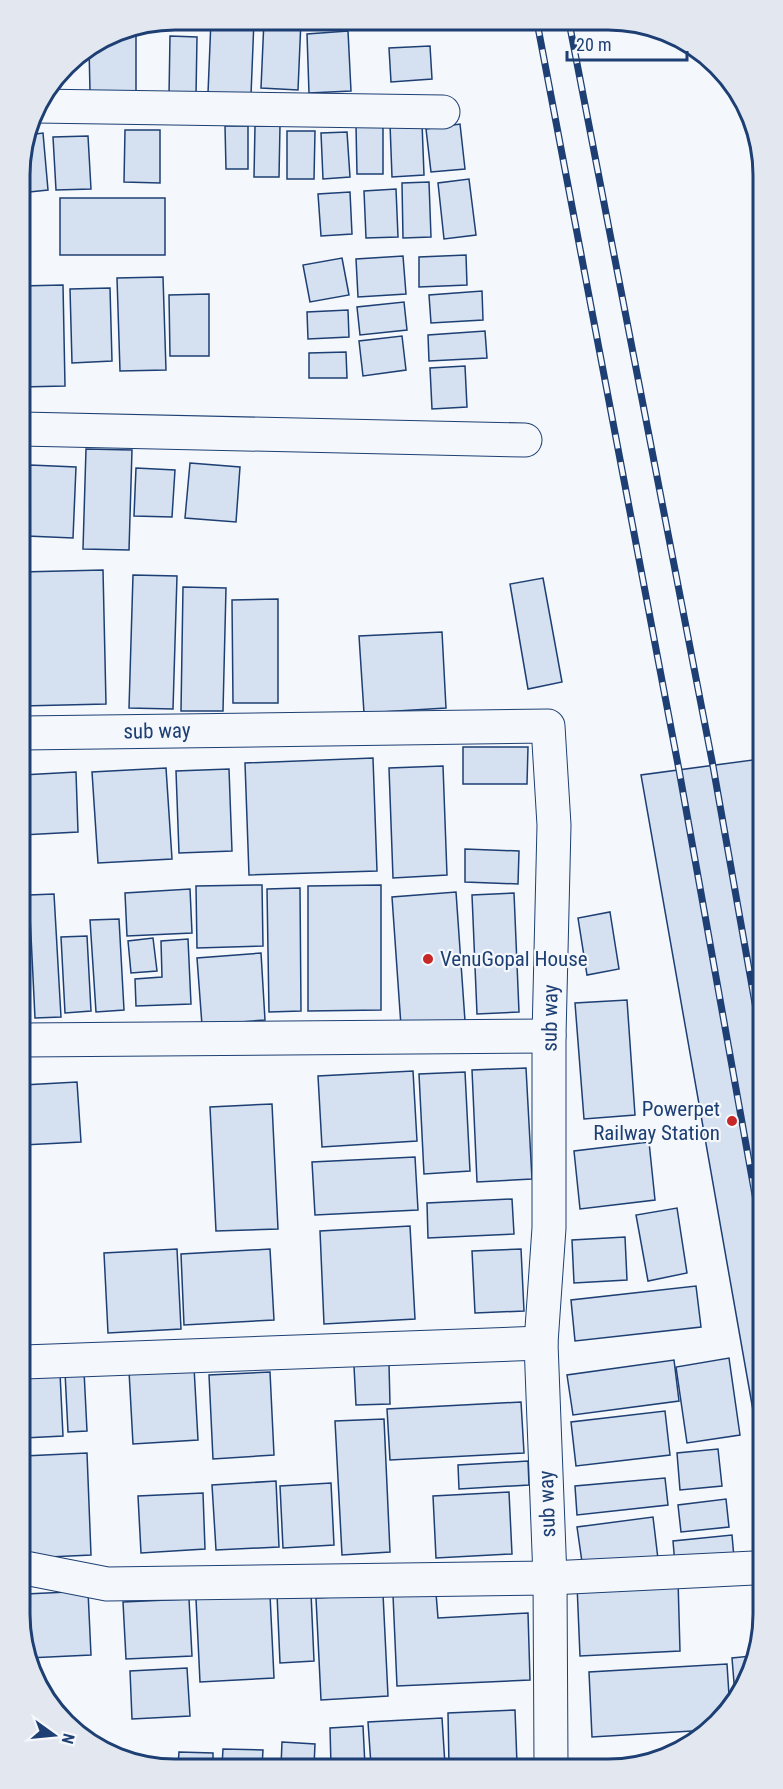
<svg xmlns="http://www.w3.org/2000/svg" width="783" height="1789" viewBox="0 0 783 1789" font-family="'Roboto Condensed',sans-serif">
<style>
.building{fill:#d5e0f0;stroke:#1d3f73;stroke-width:1.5}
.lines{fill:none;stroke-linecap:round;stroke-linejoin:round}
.street-casing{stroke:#1d3f73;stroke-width:35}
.street{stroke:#f4f7fb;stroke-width:33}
.rail-casing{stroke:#1d3f73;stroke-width:7}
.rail{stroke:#f4f7fb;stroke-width:4.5;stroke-dasharray:14;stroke-linecap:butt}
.poi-dot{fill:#c62828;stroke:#f4f7fb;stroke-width:2}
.labels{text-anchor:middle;stroke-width:4.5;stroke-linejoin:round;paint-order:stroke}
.street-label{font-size:21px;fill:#1d3f73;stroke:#f4f7fb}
.poi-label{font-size:21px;fill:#1d3f73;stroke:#f4f7fb;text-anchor:start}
.rim{fill:none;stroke:#1d3f73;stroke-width:3}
</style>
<rect width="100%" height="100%" fill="#f4f7fb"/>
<g class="building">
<polygon points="175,20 201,20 200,26 169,21"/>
<polygon points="211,20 254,20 251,95 208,93"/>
<polygon points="264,20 301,20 298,90 261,88"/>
<polygon points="136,28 136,91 90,91 89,47 116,31"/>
<polygon points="348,31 351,91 309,93 307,34"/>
<polygon points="170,36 197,37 196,96 169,96"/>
<polygon points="430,46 432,79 391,82 389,48"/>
<polygon points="422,123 424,175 392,177 390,124"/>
<polygon points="460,124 465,169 431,172 426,129"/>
<polygon points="383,125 383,174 357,174 356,126"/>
<polygon points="225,126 248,126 248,169 226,169"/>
<polygon points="255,126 280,126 279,177 254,177"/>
<polygon points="125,130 160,130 160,183 124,182"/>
<polygon points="287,131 315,131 314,179 287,179"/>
<polygon points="347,132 350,177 323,179 321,133"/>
<polygon points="43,133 48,190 20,193 20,164 28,135"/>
<polygon points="88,136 91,189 56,190 53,137"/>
<polygon points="469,179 476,235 444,239 438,183"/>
<polygon points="429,182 431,237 403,238 402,183"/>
<polygon points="396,189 398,237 366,238 364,191"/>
<polygon points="350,192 352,234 321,236 318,194"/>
<rect x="60" y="198" width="105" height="57"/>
<polygon points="466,255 467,285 419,287 419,257"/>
<polygon points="403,256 406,294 358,297 356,259"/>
<polygon points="342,258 349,295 310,302 303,265"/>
<polygon points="163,277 166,370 120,371 117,278"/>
<polygon points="63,285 65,386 21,387 20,286"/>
<polygon points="110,288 112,361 72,363 70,289"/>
<polygon points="482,291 483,320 431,323 429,295"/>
<polygon points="209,294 209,356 170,356 169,295"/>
<polygon points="404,302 407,330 360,335 357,307"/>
<polygon points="348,310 349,337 308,339 307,312"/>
<polygon points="485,331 487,358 429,361 428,335"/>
<polygon points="402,336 406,370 363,376 359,341"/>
<polygon points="346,352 347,378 309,378 309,353"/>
<polygon points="465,366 467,407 432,409 430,368"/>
<polygon points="86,449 132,450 129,550 83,549"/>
<polygon points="21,451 28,451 22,538 21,538"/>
<polygon points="190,463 240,467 236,522 185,518"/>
<polygon points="30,465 76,467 73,538 27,536"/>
<polygon points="136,468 175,470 172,517 134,516"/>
<polygon points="103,570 106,704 22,706 21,572"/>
<polygon points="133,575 177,576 173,709 129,708"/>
<polygon points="543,578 562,682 528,689 510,584"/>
<polygon points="183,587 226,588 223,711 181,711"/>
<polygon points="278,599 278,703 233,703 232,600"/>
<polygon points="442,632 446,708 364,713 359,636"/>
<polygon points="463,747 528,747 527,784 463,784"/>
<polygon points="373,758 377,871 249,875 245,763"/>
<polygon points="760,759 763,1467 641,775"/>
<polygon points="443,766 447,875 393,878 389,768"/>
<polygon points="166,768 172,859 98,863 92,772"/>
<polygon points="229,769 232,851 179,853 176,771"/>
<polygon points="76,772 78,832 22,835 22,775"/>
<polygon points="465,849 519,851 518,884 465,882"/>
<polygon points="262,885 263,946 197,948 196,886"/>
<polygon points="381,885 381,1010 308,1011 308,886"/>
<polygon points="300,888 301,1011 269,1012 267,889"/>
<polygon points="190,889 192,933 127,936 125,893"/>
<polygon points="456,892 465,1021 401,1026 392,897"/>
<polygon points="514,893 519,1012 477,1014 472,895"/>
<polygon points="54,894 61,1017 35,1018 29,895"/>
<polygon points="610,912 619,969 587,975 578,918"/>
<polygon points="119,919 124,1010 96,1012 90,920"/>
<polygon points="87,936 91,1011 65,1013 61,937"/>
<polygon points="153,938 157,971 131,973 128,941"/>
<polygon points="188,939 191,1004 136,1006 135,979 162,977 161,941"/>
<polygon points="261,953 265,1020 202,1025 197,958"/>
<polygon points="23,960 27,960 30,1021 23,1021"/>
<polygon points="627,1000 635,1115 584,1119 575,1003"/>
<polygon points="526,1068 532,1179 477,1182 472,1070"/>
<polygon points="413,1071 417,1141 322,1147 318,1076"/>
<polygon points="465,1072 470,1171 424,1174 419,1074"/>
<polygon points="77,1082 81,1142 23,1145 23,1085"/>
<polygon points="272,1104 278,1229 216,1231 210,1107"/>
<polygon points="649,1142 655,1200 580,1209 574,1151"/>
<polygon points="415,1157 418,1210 315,1215 312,1162"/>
<polygon points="512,1199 514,1234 428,1238 427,1203"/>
<polygon points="677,1208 687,1273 648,1281 636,1215"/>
<polygon points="410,1226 415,1319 324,1324 320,1231"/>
<polygon points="625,1237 627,1280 574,1283 572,1240"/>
<polygon points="177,1249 181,1329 108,1333 104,1253"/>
<polygon points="270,1249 274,1320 184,1325 181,1254"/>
<polygon points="521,1249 524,1311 475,1313 472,1251"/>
<polygon points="696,1286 701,1327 575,1341 571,1300"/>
<polygon points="729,1358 740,1435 687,1443 676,1367"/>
<polygon points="674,1360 679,1401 573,1415 567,1375"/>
<polygon points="389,1364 390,1404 356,1405 354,1366"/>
<polygon points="194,1367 198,1440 133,1444 129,1371"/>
<polygon points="84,1371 87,1431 68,1432 65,1372"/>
<polygon points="270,1372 274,1455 213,1459 209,1375"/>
<polygon points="60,1373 63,1436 24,1438 24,1375"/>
<polygon points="521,1402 524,1453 390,1460 387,1409"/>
<polygon points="665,1411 670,1455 576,1466 571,1422"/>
<polygon points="384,1419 390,1552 342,1555 335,1421"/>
<polygon points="718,1449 722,1486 680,1490 677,1453"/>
<polygon points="87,1453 91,1555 28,1558 24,1456"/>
<polygon points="528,1461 529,1485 459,1489 458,1465"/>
<polygon points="665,1478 668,1505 577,1515 575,1486"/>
<polygon points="276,1481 279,1547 216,1550 212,1485"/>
<polygon points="331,1483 334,1545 283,1548 280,1486"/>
<polygon points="509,1492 512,1554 436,1558 433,1496"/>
<polygon points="203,1493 205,1549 141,1553 138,1496"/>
<polygon points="726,1499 729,1527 681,1532 678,1505"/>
<polygon points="653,1517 658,1559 583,1569 577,1527"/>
<polygon points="732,1535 734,1558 675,1565 673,1541"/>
<polygon points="678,1580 680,1651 580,1656 577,1585"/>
<polygon points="88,1591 91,1655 28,1658 26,1594"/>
<polygon points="311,1593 314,1661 280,1663 277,1594"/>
<polygon points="436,1593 438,1618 528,1613 530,1680 397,1686 393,1595"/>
<polygon points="383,1594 388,1696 321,1700 316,1598"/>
<polygon points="270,1595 274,1678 200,1682 196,1599"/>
<polygon points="189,1599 192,1656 126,1659 123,1602"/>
<polygon points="751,1656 736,1695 735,1695 732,1658"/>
<polygon points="727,1664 730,1711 709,1730 592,1737 589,1672"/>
<polygon points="187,1668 190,1716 132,1719 130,1671"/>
<polygon points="515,1710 517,1764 449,1765 448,1713"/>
<polygon points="442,1718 445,1765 371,1765 368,1722"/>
<polygon points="363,1726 365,1766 331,1766 330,1728"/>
<polygon points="282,1742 315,1744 314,1766 281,1766"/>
<polygon points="223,1749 263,1750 262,1766 222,1766"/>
<polygon points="179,1752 213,1753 213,1766 178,1766"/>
</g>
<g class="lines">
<g class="street-casing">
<g id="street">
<polyline points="36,106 443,112"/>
<polyline points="21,429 525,440"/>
<polyline points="22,733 548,726 554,825 549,1036 549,1228 541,1343 550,1578 551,1765"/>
<polyline points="23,1040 549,1036"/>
<polyline points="24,1362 541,1343"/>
<polyline points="25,1568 107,1584 550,1578 754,1568"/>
</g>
</g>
<use href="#street" class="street"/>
<g class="rail-casing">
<g id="rail">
<polyline points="537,22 679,770 762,1234"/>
<polyline points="569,22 713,766 761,1037"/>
</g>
</g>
<use href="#rail" class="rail"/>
</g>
<g class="poi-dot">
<circle cx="428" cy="959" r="6"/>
<circle cx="732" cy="1121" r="6"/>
</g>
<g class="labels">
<g class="street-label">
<text transform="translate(157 731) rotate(-1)" y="7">sub way</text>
<text transform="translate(550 1018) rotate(-89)" y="7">sub way</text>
<text transform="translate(547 1504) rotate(-92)" y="7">sub way</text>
</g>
<g class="poi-label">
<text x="440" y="966">VenuGopal House</text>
<text x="720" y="1116" text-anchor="end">Powerpet<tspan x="720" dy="24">Railway Station</tspan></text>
</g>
</g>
<path d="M0 0H783V1789H0ZM175 30H608A145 145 0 0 1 753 175V1614A145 145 0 0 1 608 1759H175A145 145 0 0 1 30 1614V175A145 145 0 0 1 175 30Z" fill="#e3e8f0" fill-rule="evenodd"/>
<path class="rim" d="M175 30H608A145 145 0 0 1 753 175V1614A145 145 0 0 1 608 1759H175A145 145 0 0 1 30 1614V175A145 145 0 0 1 175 30Z"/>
<g transform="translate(54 1735) rotate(105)" stroke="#f4f7fb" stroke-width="4.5" paint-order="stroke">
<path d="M0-4.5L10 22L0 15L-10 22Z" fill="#1d3f73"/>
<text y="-9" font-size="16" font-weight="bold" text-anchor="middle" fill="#1d3f73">N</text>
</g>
<path d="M567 51v9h120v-9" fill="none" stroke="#1d3f73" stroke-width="3"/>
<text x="576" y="51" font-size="18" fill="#1d3f73" stroke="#f4f7fb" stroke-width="4.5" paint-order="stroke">20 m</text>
</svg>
